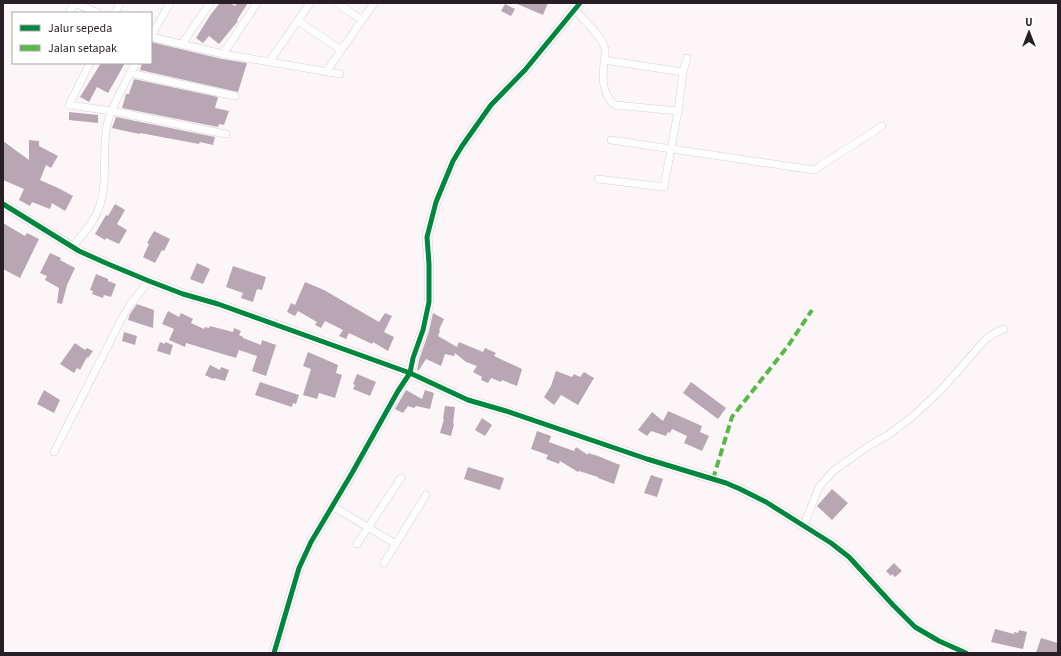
<svg xmlns="http://www.w3.org/2000/svg" width="1061" height="656" viewBox="0 0 1061 656" font-family="'Source Sans 3',sans-serif">
<style>
.building{fill:#b8a7b2}
.lines{fill:none;stroke-linecap:round;stroke-linejoin:round}
.minor-casing{stroke:#d8d0d5;stroke-width:8}
.tertiary-casing{stroke:#d8d0d5;stroke-width:10}
.minor{stroke:#fffefe;stroke-width:7}
.tertiary{stroke:#fffefe;stroke-width:9}
.quiet{stroke:#58b947;stroke-width:4;stroke-dasharray:8 4;stroke-linecap:butt}
.cycleway-casing{stroke:#fff;stroke-width:8}
.cycleway{stroke:#00873e;stroke-width:5}
</style>
<rect width="100%" height="100%" fill="#fcf6f9"/>
<g class="building">
<polygon points="220,3 230,3 235,6 237,3 248,3 237,20 238,21 219,44 209,36 203,43 196,38 211,14"/>
<polygon points="515,3 548,3 543,15"/>
<polygon points="505,4 515,9 511,16 501,11"/>
<polygon points="151,42 222,59 247,63 238,92 140,70 142,63 151,63"/>
<polygon points="101,63 125,63 108,93 97,87 89,102 80,97"/>
<polygon points="134,79 218,97 215,108 229,111 224,125 219,124 218,127 122,108 126,94 129,94"/>
<polygon points="69,112 98,115 98,123 69,120"/>
<polygon points="116,117 215,137 213,145 200,142 199,144 140,133 140,134 125,131 112,128"/>
<polygon points="29,140 39,141 39,146 58,156 51,168 46,165 40,180 58,188 73,196 65,211 52,203 50,209 32,202 30,206 19,200 24,189 3,180 3,141 29,160"/>
<polygon points="115,204 125,210 117,224 127,230 119,244 106,238 105,240 95,234 106,215 108,216"/>
<polygon points="3,223 25,236 27,233 39,239 20,278 3,269"/>
<polygon points="154,231 170,239 164,251 162,250 155,263 143,257 149,244 147,243"/>
<polygon points="50,253 61,258 60,260 75,268 67,285 62,304 57,303 59,288 45,280 47,276 40,273"/>
<polygon points="197,263 210,269 203,284 190,279"/>
<polygon points="233,266 266,277 262,290 257,289 253,302 241,298 243,293 226,287"/>
<polygon points="96,274 108,279 108,281 116,284 111,297 104,295 103,298 92,294 93,291 90,290"/>
<polygon points="305,282 324,290 379,322 385,313 392,316 384,332 394,337 388,351 373,342 372,344 349,333 346,339 339,336 343,330 325,321 321,328 315,325 317,322 298,311 295,316 287,312 291,303 295,305"/>
<polygon points="137,304 154,310 153,328 128,320 130,314"/>
<polygon points="168,311 179,317 181,313 193,319 191,323 204,329 205,327 209,328 210,326 233,332 234,328 241,331 239,335 243,337 243,338 261,345 262,340 276,345 266,376 252,371 257,356 239,350 236,358 186,343 185,347 169,340 174,329 162,324"/>
<polygon points="433,313 444,319 439,330 440,331 438,336 457,347 459,342 483,352 485,348 496,353 494,356 522,369 517,386 502,380 501,382 491,378 488,383 481,380 482,377 473,372 477,366 466,362 455,353 454,356 445,354 441,366 426,359 419,370 417,370 419,360 429,331"/>
<polygon points="124,332 137,336 135,345 122,341"/>
<polygon points="160,342 165,344 165,342 173,345 170,355 157,351"/>
<polygon points="75,343 85,350 87,348 93,351 88,358 87,357 80,370 77,368 74,373 60,364"/>
<polygon points="308,352 338,365 336,373 342,375 335,398 319,393 317,399 303,395 311,369 303,366"/>
<polygon points="210,365 220,370 221,367 229,370 225,381 214,378 213,379 205,375"/>
<polygon points="556,371 572,377 574,374 580,377 584,372 594,378 578,405 561,395 554,405 544,397 551,386"/>
<polygon points="357,374 376,382 370,396 353,389 355,385 353,384"/>
<polygon points="260,382 299,395 296,404 293,403 292,407 255,395"/>
<polygon points="691,382 726,408 718,419 683,393"/>
<polygon points="44,390 60,400 54,413 37,404"/>
<polygon points="406,390 422,399 425,390 434,393 430,409 416,406 414,408 408,406 403,413 395,409"/>
<polygon points="445,406 455,407 453,423 454,424 451,436 440,433 444,419 443,419"/>
<polygon points="668,411 702,426 700,432 709,436 702,451 684,443 687,436 672,429 670,433 668,432 666,436 651,431 647,436 638,430 652,412 663,421"/>
<polygon points="482,418 492,425 485,436 475,430"/>
<polygon points="537,431 551,436 549,442 574,451 576,447 588,455 588,453 598,456 620,465 614,484 598,478 598,477 579,471 578,472 560,461 559,464 546,459 548,455 531,449"/>
<polygon points="468,467 504,478 500,490 464,479"/>
<polygon points="651,475 663,479 657,497 644,493"/>
<polygon points="832,489 848,503 832,520 817,506"/>
<polygon points="894,563 902,571 895,577 892,574 891,576 886,571"/>
<polygon points="995,629 1014,634 1014,632 1018,633 1019,630 1027,632 1023,649 991,642"/>
<polygon points="1041,638 1058,643 1058,653 1036,653"/>
</g>
<g class="lines">
<g class="minor-casing">
<g id="minor">
<polyline points="75,3 98,13"/>
<polyline points="337,3 362,20"/>
<path d="M 574,9 C 583,19 599,33 604,46 C 607,52 604,58 604,64 C 602,78 603,96 615,105 L 678,111"/>
<polyline points="69,13 75,3"/>
<polyline points="115,13 120,3"/>
<polyline points="298,21 341,50"/>
<polyline points="151,36 170,3"/>
<polyline points="151,37 223,54 340,74"/>
<polyline points="182,44 210,3"/>
<polyline points="223,54 257,3"/>
<polyline points="604,60 683,72"/>
<polyline points="269,62 310,3"/>
<polyline points="90,63 69,105 112,111 226,134"/>
<polyline points="326,72 374,3"/>
<polyline points="130,73 235,96"/>
<polyline points="611,140 814,170 882,126"/>
<polyline points="598,179 664,187 678,111 683,72 687,58"/>
<path d="M 73,246 C 80,237 89,228 95,217 C 111,188 100,152 108,121 C 113,103 127,80 136,63"/>
<polyline points="54,452 122,318 130,305 149,281"/>
<polyline points="332,506 396,544"/>
<polyline points="804,525 819,487 833,471 867,447 888,435 912,417 941,390 985,340 993,334 1004,329"/>
<polyline points="357,544 401,478"/>
<polyline points="384,563 426,495"/>
<polyline points="946,653 949,646"/>
</g>
</g>
<g class="tertiary-casing">
<g id="tertiary">
<polyline points="3,204 79,251 108,264 149,281 183,294 218,304 410,373 468,400 506,411 647,459 726,483 740,489 766,502 831,543 849,557 893,605 915,627 939,641 966,653"/>
<polyline points="274,653 299,568 311,542 352,473 398,391 410,373 413,358 423,330 429,302 429,264 427,237 436,202 453,161 462,146 491,105 525,70 580,3"/>
</g>
</g>
<use href="#minor" class="minor"/>
<use href="#tertiary" class="tertiary"/>
<polyline class="quiet" points="713,479 732,417 788,346 812,310"/>
<g class="cycleway-casing">
<g id="cycleway">
<polyline points="3,204 79,251 108,264 149,281 183,294 218,304 410,373 468,400 506,411 647,459 726,483 740,489 766,502 831,543 849,557 893,605 915,627 939,641 966,653"/>
<polyline points="274,653 299,568 311,542 352,473 398,391 410,373 413,358 423,330 429,302 429,264 427,237 436,202 453,161 462,146 491,105 525,70 580,3"/>
</g>
</g>
<use href="#cycleway" class="cycleway"/>
</g>
<rect width="1061" height="656" fill="none" stroke="#291e25" stroke-width="8"/>
<rect x="12" y="12" width="140" height="52" fill="#ffffff" stroke="#a9a5a8"/>
<rect x="20" y="25" width="20" height="6" fill="#00873e" stroke="#a9a5a8"/>
<text x="48" y="32" font-size="12" fill="#291e25">Jalur sepeda</text>
<rect x="20" y="45" width="20" height="6" fill="#58b947" stroke="#a9a5a8"/>
<text x="48" y="52" font-size="12" fill="#291e25">Jalan setapak</text>
<g transform="translate(1029 32)" stroke="#ffffff" stroke-width="3" paint-order="stroke">
<path d="M0-3L7 15L0 10L-7 15Z" fill="#291e25"/>
<text y="-6" font-size="11" font-weight="bold" text-anchor="middle" fill="#291e25">U</text>
</g>
</svg>
